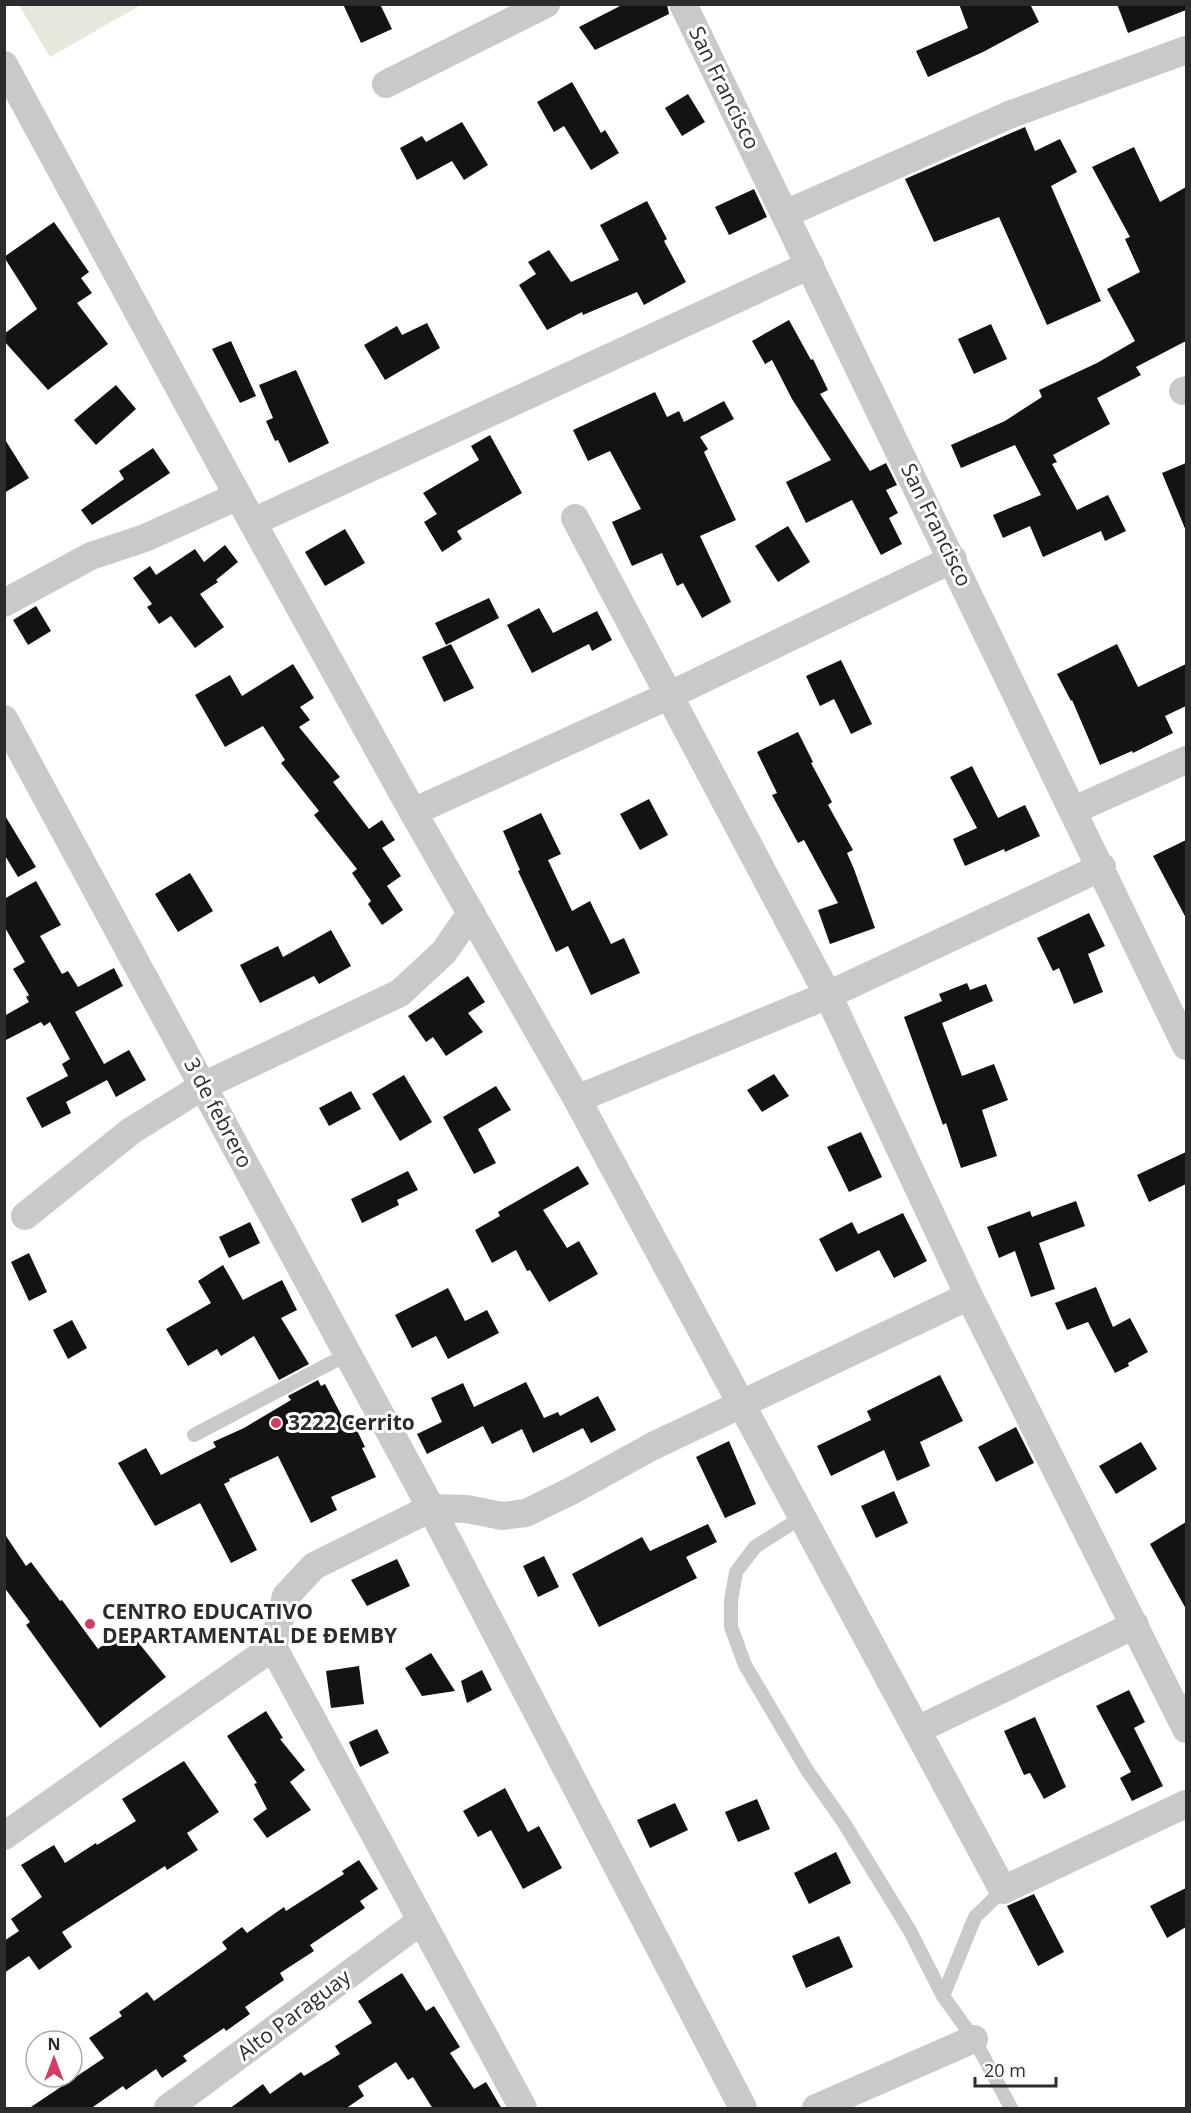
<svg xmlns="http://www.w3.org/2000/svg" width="1191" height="2113" viewBox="0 0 1191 2113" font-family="'Open Sans',sans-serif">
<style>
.garden{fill:#e5e9db}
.building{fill:#131313}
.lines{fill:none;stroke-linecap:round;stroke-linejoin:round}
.lane{stroke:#c9c9c9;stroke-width:14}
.street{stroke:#c9c9c9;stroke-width:28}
.poi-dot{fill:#d63c63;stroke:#fff;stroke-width:2}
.labels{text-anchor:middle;stroke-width:6;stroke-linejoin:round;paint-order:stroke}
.street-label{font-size:21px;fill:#2c2c2c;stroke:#fff}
.poi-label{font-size:21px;font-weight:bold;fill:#2c2c2c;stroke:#fff;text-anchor:start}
</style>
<rect width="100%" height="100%" fill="#fff"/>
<polygon class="garden" points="19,5 141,5 50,57"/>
<g class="building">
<polygon points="343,4 380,4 392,29 361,43"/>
<polygon points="624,4 667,4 669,14 595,50 579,27"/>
<polygon points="959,4 1030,4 1039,22 983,52 928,77 916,51 968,28"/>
<polygon points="1117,4 1186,4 1186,10 1128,33"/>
<polygon points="572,82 601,133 605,130 619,153 591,170 564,126 554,132 537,102"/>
<polygon points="688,94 705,122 682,136 665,108"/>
<polygon points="462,122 488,165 464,180 452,161 417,180 400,148 422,136 426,142"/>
<polygon points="1025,127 1035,151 1060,139 1077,172 1051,186 1101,301 1047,325 999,217 934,242 905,179"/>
<polygon points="1134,147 1160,202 1186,187 1186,341 1136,367 1141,375 1097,398 1110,424 1053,455 1057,462 1052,464 1077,510 1108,495 1126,531 1105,541 1101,531 1043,557 1030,526 1003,538 993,515 1041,495 1015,445 961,468 951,445 1005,421 1042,397 1039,390 1097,363 1135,341 1107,289 1140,272 1125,239 1130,237 1092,167"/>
<polygon points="754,189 767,217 729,235 715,207"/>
<polygon points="647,201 667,239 664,241 686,282 644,305 637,292 583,315 582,312 547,330 519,285 536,274 528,262 549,250 571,282 619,260 600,225"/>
<polygon points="54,222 89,272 81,278 92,293 77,303 108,344 48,390 4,341 4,334 37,309 4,257"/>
<polygon points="789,320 811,360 813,359 828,390 820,394 870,471 886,463 897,485 886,490 898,513 889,518 902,544 881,555 852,500 806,523 786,482 831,460 792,399 772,360 765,364 752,341"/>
<polygon points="427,323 440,348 385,380 364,345 397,326 402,335"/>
<polygon points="991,324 1007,359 974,374 958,339"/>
<polygon points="231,341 256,396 240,403 212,349"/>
<polygon points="296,370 329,443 289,463 278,440 275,441 266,421 273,418 259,385"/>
<polygon points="116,385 136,409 96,445 74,420"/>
<polygon points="655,392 667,417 679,411 684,422 724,401 734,419 700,437 708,449 704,452 736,520 700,536 731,602 702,618 683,583 677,586 662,553 632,566 612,522 641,509 610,451 588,461 573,430"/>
<polygon points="490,435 522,493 457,531 462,539 442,552 424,522 437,514 423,493 479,460 471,446"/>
<polygon points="4,438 29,478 4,493"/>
<polygon points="153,448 170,473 92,525 81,510 124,479 119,471"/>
<polygon points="1186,463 1186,531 1162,473"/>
<polygon points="788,526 810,562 778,582 755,546"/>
<polygon points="345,529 365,563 325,586 305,552"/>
<polygon points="225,545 238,562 216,580 218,582 200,594 224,627 195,648 171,616 159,624 147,607 152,604 133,578 150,566 156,575 195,549 204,562"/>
<polygon points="489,598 499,618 446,645 435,623"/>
<polygon points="36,606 51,631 28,645 13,620"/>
<polygon points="539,608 553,633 597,611 612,640 592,651 589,644 532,673 507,625"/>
<polygon points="451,644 474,688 444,702 422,657"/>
<polygon points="1117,644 1138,687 1186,664 1186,706 1165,716 1173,733 1133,753 1132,751 1100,765 1072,700 1071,701 1057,674"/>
<polygon points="841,660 872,724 851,734 834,699 820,706 806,676"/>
<polygon points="293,664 314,698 300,707 310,720 299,727 340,777 333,782 369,829 382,820 395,840 382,848 401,876 387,886 403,910 382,925 368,904 371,901 352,873 357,869 314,815 319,811 281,763 285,760 263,726 225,747 195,695 230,675 242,696"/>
<polygon points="798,732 813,762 811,763 832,802 828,805 853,850 847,853 854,869 875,928 830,944 818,910 838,903 804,840 798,843 772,795 777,793 757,752"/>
<polygon points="972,766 998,818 1025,805 1040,836 1005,852 1004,849 965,866 953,839 977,828 950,777"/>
<polygon points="649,799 668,835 640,850 620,814"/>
<polygon points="541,813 561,854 548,860 572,911 590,901 611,944 624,938 640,973 591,995 568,946 556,952 518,871 520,870 503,831"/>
<polygon points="4,814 36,867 18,877 4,854"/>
<polygon points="1186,840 1186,918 1153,856"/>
<polygon points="190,873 213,911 178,932 155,894"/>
<polygon points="36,881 61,925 40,936 62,974 68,971 78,987 114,968 123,986 75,1012 104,1064 129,1050 146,1080 116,1097 107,1080 66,1102 71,1113 42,1128 26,1098 68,1076 62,1064 70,1059 50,1022 44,1026 41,1022 4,1041 4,1016 29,1002 26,997 29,995 13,969 25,962 4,926 4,899"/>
<polygon points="1089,913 1105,946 1088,954 1103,992 1074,1004 1059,968 1053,971 1037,938"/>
<polygon points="331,930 351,966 319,984 314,976 260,1003 240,965 278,946 283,957"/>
<polygon points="468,976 485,1002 468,1013 483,1032 446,1056 433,1037 426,1042 408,1016"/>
<polygon points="967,983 970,990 986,984 993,1001 942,1023 962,1076 994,1064 1008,1100 982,1110 997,1156 961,1168 946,1123 943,1125 904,1017 942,1001 939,994"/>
<polygon points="774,1074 789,1096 762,1112 747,1090"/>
<polygon points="404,1075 432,1122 400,1141 372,1094"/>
<polygon points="496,1086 511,1110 478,1129 496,1163 474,1174 443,1117"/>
<polygon points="351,1091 361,1109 329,1126 319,1108"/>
<polygon points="861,1132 882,1177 849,1192 827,1147"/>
<polygon points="1186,1152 1186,1184 1149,1202 1137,1175"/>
<polygon points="578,1166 589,1184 543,1210 567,1248 579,1241 598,1274 549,1302 530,1270 527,1271 516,1250 492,1263 475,1230 500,1216 498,1212"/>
<polygon points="408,1171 418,1190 397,1200 399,1205 362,1223 351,1199"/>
<polygon points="1076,1201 1085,1226 1039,1243 1055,1289 1031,1297 1015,1251 999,1258 987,1227 1030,1211 1032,1217"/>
<polygon points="903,1213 927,1261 894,1278 879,1250 836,1272 819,1239 852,1222 858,1234"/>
<polygon points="250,1222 260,1243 229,1258 219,1237"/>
<polygon points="29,1253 47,1292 29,1301 11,1262"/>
<polygon points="223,1265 243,1300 282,1280 297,1310 281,1318 309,1364 279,1380 254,1336 221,1356 217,1349 188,1366 166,1329 211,1303 198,1281"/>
<polygon points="1096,1287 1113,1327 1130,1318 1148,1352 1128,1363 1129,1366 1115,1373 1088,1322 1067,1330 1055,1303"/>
<polygon points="448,1288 465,1321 487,1310 499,1333 448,1359 436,1336 412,1348 395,1315"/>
<polygon points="72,1320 87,1348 68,1359 53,1330"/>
<polygon points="940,1375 963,1421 920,1442 930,1466 897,1481 884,1450 831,1476 817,1446 871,1420 867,1411"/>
<polygon points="318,1380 321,1386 325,1384 346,1424 352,1420 365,1447 362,1448 376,1477 331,1497 337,1510 311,1523 278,1456 229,1479 230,1481 224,1484 257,1550 231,1563 200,1503 155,1526 118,1463 146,1448 161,1475 216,1447 213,1442 244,1428 291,1400 288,1396"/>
<polygon points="526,1382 544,1418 558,1412 560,1416 598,1396 616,1430 591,1443 583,1428 533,1453 522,1429 492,1444 483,1426 427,1454 417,1434 442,1422 431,1398 463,1383 474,1407"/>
<polygon points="1016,1427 1034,1463 996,1482 978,1447"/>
<polygon points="729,1441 756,1504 725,1518 696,1457"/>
<polygon points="1141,1442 1157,1469 1116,1494 1099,1466"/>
<polygon points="894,1491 908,1523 876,1538 861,1506"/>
<polygon points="1186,1522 1186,1609 1150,1544"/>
<polygon points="708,1524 717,1542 686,1557 697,1578 599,1627 572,1574 642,1537 650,1551"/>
<polygon points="4,1533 26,1566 31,1562 60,1601 62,1600 98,1649 126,1627 166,1677 100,1728 26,1625 30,1622 4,1587"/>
<polygon points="544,1556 559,1587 538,1597 523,1566"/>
<polygon points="397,1559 410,1586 367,1606 351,1580"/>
<polygon points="431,1653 455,1691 422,1696 405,1668"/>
<polygon points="359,1666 364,1704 331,1708 326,1671"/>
<polygon points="482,1670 492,1690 467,1703 461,1681"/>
<polygon points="1129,1690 1145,1722 1134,1728 1163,1786 1132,1801 1120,1778 1131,1772 1096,1706"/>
<polygon points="266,1711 283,1738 280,1739 305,1770 290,1782 311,1810 267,1838 253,1819 267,1809 254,1784 257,1783 227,1736"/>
<polygon points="1035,1717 1066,1787 1044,1799 1030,1773 1024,1775 1004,1731"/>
<polygon points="377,1729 389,1753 360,1767 349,1742"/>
<polygon points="184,1761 219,1812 187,1833 198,1850 167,1870 165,1866 62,1932 72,1947 39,1970 29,1956 4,1973 4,1941 19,1931 11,1919 42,1897 21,1865 54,1845 65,1863 96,1843 97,1845 136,1821 122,1799"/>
<polygon points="505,1788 528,1832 539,1826 562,1868 523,1889 491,1830 478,1837 463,1811"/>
<polygon points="757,1799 770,1829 738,1842 725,1812"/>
<polygon points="675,1803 688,1830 650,1848 637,1820"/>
<polygon points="836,1852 851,1883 809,1904 794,1873"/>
<polygon points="359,1860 378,1889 360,1901 365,1908 310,1945 314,1951 280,1973 284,1980 245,2007 250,2014 226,2031 224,2028 183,2056 187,2061 162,2078 156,2069 126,2090 123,2086 90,2109 28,2109 104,2058 89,2038 122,2016 119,2012 147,1992 154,2001 227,1949 222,1942 242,1927 247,1933 284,1907 286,1911 344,1874 342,1871"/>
<polygon points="1186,1888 1186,1927 1167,1938 1150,1906"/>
<polygon points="1034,1894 1064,1952 1038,1966 1007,1906"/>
<polygon points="839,1936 853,1967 806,1988 792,1956"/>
<polygon points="402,1973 426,2011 434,2006 460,2047 450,2053 474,2089 486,2082 502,2109 433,2109 413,2077 408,2080 396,2062 358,2086 364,2096 345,2109 229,2109 263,2084 270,2094 301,2072 304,2076 340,2054 335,2046 372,2023 358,2001"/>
</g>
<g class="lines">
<g class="lane">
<polyline points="194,1435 348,1354"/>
<polyline points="802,1517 755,1547 736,1572 731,1601 731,1627 745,1665 807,1770 844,1823 910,1931 943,1996 974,2039 1011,2108"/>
<polyline points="943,1996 975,1917 1003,1890"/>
</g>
<g class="street">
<polyline points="683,4 1186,1046"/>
<polyline points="4,65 238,496 413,812 577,1099 1003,1890 1186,1804"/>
<polyline points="386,84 546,4"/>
<polyline points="785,214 1009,115 1186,50"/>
<polyline points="1183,391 1186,390"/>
<polyline points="575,518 828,995 969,1296 1186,1729"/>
<polyline points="253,522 810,265"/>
<polyline points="4,603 91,556 145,538 238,496"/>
<polyline points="4,719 431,1508 743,2108"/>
<polyline points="1074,810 1186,760"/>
<polyline points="413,812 670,695 953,559"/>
<polyline points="577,1099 828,995 1102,867"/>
<polyline points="25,1216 131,1131 203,1086 400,993 444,952 471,913"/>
<polyline points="273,1647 523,2108"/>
<polyline points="917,1730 1135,1625"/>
<polyline points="4,1836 273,1647 286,1596 314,1566 431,1508 467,1509 502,1516 526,1513 571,1491 653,1446 969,1296"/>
<polyline points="168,2108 421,1921"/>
<polyline points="816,2108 974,2039"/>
</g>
</g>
<g class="poi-dot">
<circle cx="276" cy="1423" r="6"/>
<circle cx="90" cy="1624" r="6"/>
</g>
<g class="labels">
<g class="street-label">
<text transform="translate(724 88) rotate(64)" y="7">San Francisco</text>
<text transform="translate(936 525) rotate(64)" y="7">San Francisco</text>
<text transform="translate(218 1113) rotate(62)" y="7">3 de febrero</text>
<text transform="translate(294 2015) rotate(-37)" y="7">Alto Paraguay</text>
</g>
<g class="poi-label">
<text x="288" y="1430">3222 Cerrito</text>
<text x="102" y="1619">CENTRO EDUCATIVO<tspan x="102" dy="24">DEPARTAMENTAL DE ÐEMBY</tspan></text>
</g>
</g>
<rect width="1191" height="2113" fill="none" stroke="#2c2c2c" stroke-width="12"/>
<g transform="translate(54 2059)"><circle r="28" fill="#ffffff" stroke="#ababab" stroke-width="1.5"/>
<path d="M0-4.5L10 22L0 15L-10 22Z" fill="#d63c63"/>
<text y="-9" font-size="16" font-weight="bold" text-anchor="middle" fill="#2c2c2c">N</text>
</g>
<path d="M975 2077v9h81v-9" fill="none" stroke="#2c2c2c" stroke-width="3"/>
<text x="984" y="2077" font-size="18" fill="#2c2c2c" stroke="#ffffff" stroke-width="4.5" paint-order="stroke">20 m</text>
</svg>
